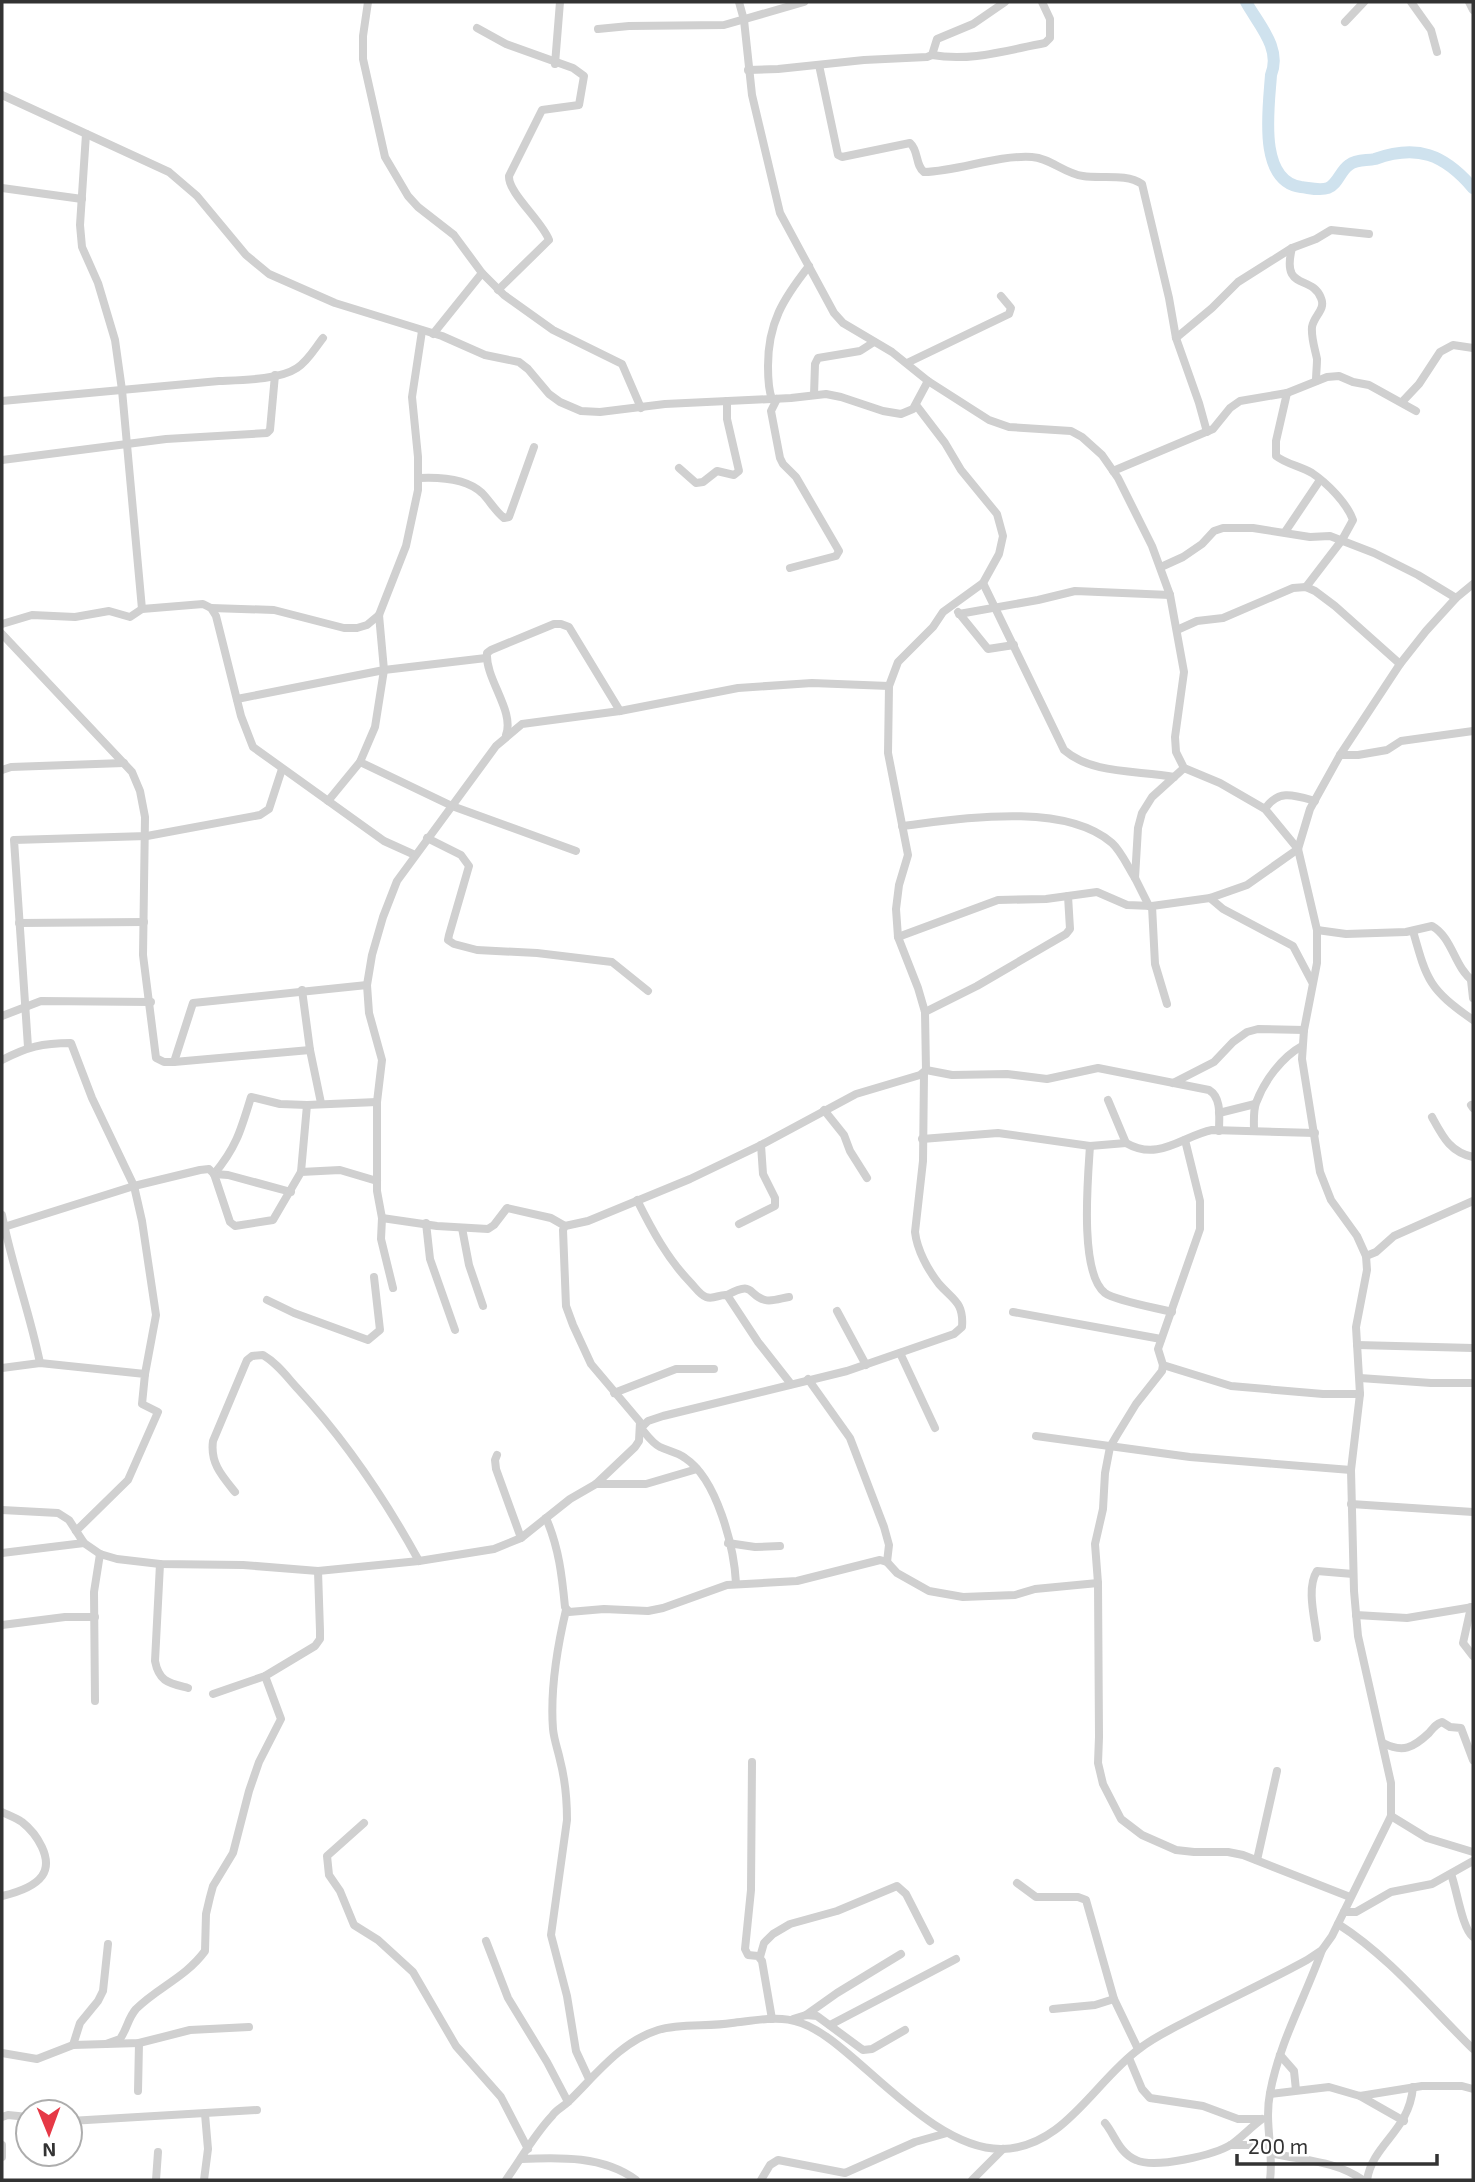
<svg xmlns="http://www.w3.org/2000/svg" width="1475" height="2182" viewBox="0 0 1475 2182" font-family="'Exo 2',sans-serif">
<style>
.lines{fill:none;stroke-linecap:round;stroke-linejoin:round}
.river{stroke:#cfe2ee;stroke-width:12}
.street{stroke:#d0d0d0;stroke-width:8}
</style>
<rect width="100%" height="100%" fill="#fff"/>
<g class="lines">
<path class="river" d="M 1246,2 C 1258,24 1282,48 1271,75 C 1269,106 1257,181 1301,187 C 1310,188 1320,191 1328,188 C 1338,184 1340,171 1349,165 C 1357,159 1366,161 1375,159 C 1417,144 1444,154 1473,188"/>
<g class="street">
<polyline points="368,2 363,36 363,59 385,157 408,196 418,207 454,235 482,273 504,295 553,330 622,364 641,408"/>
<polyline points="739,2 744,20 752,95 780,213 834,313 843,323 892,352 928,381 989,420 1009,427 1071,431 1082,437 1102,455 1118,478 1152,546 1170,595 1184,672 1175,737 1176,752 1184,768 1220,783 1265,809 1298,849 1247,885 1210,898 1152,906 1127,905 1097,892 1046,899 998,900 898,937"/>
<polyline points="1411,2 1431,30 1437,52"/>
<polyline points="1469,2 1473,10"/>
<polyline points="1345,22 1364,2"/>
<path d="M 477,28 L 506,44 L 573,68 L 584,76 L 579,105 L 542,110 L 509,176 C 508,193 542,221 549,240 L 498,290"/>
<polyline points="598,29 629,26 724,25 804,2"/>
<path d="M 932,55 C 971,62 1007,50 1045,43 L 1050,38 L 1050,19 L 1042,2"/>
<polyline points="555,64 560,2"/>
<path d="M 819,65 L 838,155 L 842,157 L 910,143 C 919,151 915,165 924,172 C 960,171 995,155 1032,157 C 1050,158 1065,174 1083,176 C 1101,179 1126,173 1142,184 L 1169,298 L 1176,338 L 1199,403 L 1207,432"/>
<polyline points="748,70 778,69 864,60 927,57 932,55 937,39 973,24 1005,2"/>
<polyline points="2,95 169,172 197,196 246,255 269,274 335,303 442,336 485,355 519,362 528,369 549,394 560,402 581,411 600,412 665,404 791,398 826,394 841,397 883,411 901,414 913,409 928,381"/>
<polyline points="86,134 80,225 82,247 98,283 115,340 122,390 142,609"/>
<polyline points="2,188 82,199"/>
<path d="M 1292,248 C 1281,292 1312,274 1321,298 C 1326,310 1314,315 1312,327 C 1311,338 1315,349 1317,359 C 1317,366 1316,374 1316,381"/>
<polyline points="433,334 482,273"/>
<polyline points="1176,338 1212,308 1238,282 1292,248 1316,239 1331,230 1369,234"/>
<polyline points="907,363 1009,314 1011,308 1001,296"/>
<path d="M 1287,393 L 1276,441 L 1276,456 C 1286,464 1300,466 1312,473 C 1327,483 1347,503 1353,520 L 1342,540 L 1306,587"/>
<polyline points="814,395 815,364 818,358 860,351 874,342"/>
<path d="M 772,399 C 768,389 768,377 768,366 C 768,323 783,299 809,266"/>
<polyline points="777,399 771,411 780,458 783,464 796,477 839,551 836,556 790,568"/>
<path d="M 2,401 L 219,381 C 241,380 279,380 297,368 C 308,361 315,348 323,338"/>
<polyline points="1402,402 1419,384 1440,352 1453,345 1473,348"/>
<polyline points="2,460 166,439 267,433 270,430 275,375"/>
<polyline points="679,468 696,483 703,482 717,471 734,475 739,471 727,419 727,401"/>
<polyline points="1113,471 1213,429 1230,408 1240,401 1287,393 1327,377 1339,376 1353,382 1369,385 1416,411"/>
<path d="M 419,478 C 440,477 466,478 482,493 C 490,501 495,511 504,518 L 509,517 L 534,447"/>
<polyline points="1285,532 1320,480"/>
<polyline points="1161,567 1183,557 1202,544 1214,531 1223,528 1253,528 1310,537 1330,536 1374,553 1418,575 1456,598"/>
<path d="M 983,583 L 1064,750 C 1093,775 1138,770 1174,777"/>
<polyline points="211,608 274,610 344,628 357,628 367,625 379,615"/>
<polyline points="958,612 988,649 1014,645"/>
<polyline points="959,614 1038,600 1075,591 1170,595"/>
<polyline points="2,624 32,615 75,617 109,611 130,617 142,609 203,604 211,608 216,616 241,716 253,747 384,841 415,855"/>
<polyline points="1177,630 1197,621 1223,618 1293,588 1306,587 1315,591 1335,606 1400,664"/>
<polyline points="2,634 132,772 140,791 145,817 143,955 156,1058 164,1062 174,1062 310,1050"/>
<polyline points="237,699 384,670 486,658"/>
<path d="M 506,735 C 515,711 485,679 487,653 L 491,650 L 554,624 L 561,624 L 569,627 L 620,711"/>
<polyline points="1340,755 1358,755 1387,750 1401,741 1473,731"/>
<polyline points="360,762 452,806 576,851"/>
<polyline points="2,770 11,767 124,763"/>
<polyline points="328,801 360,762 375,727 384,670 379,615 406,546 418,490 418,457 412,397 422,331"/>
<path d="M 1265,809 C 1278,789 1294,795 1315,801"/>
<path d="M 902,826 C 960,819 1064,801 1112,843 C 1121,851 1128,867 1135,878"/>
<polyline points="427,838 461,855 469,866 449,935 448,940 454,944 477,950 537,953 612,962 648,991"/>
<polyline points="1210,898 1223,909 1293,946 1312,982"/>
<polyline points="1149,906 1135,878 1138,828 1142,813 1152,797 1184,768"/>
<polyline points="1152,906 1155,964 1167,1004"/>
<polyline points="19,923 144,922"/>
<path d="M 1317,930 L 1346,934 L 1406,932 L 1432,926 C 1453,938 1454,967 1473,981"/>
<path d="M 1413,931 C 1427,981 1429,989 1473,1020"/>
<polyline points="1471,980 1473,998"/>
<polyline points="302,990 310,1050 321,1103"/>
<polyline points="925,1012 977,986 1066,934 1070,929 1068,896"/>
<polyline points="2,1016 41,1001 151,1002"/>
<polyline points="28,1047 14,840 147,836 260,815 269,809 282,769"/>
<path d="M 2,1060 C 27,1047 42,1043 71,1043 L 92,1098 L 134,1186 L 142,1221 L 156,1315 L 145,1374"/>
<polyline points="174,1062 193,1003 367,985"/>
<path d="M 926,1070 L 952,1075 L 1007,1074 L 1047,1079 L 1098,1068 L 1209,1090 C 1222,1098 1219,1117 1219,1131"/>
<polyline points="1173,1083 1214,1062 1233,1042 1247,1032 1258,1029 1304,1030"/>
<path d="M 1108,1100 L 1126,1143 C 1159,1162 1182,1136 1212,1130 L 1315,1133"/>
<polyline points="1471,1105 1473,1108"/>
<polyline points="824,1110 844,1135 850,1151 867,1178"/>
<polyline points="1219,1113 1255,1104"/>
<path d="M 1432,1117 C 1443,1137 1450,1152 1473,1157"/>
<path d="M 1254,1131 C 1254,1122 1253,1111 1256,1103 C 1264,1081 1282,1057 1302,1046"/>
<polyline points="922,1139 998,1133 1090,1146 1126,1143"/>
<polyline points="1185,1140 1200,1201 1200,1229 1158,1349 1163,1365 1162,1371 1136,1404 1117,1435 1110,1447 1105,1473 1103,1509 1095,1544 1098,1583 1099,1737 1098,1763 1103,1784 1121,1819 1142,1835 1176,1850 1194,1852 1228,1852 1243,1855 1350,1897"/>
<path d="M 1090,1146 C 1088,1177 1079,1273 1105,1293 C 1116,1301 1157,1308 1172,1312"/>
<polyline points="301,1172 307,1105"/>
<path d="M 214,1174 C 236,1148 241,1130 251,1097 L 280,1104 L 307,1105 L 377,1102"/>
<polyline points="214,1174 228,1175 291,1192"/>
<path d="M 637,1200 C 652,1230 667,1258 690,1282 C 695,1287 700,1295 706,1297 C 714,1300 719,1294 727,1295 L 758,1342 L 791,1384"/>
<path d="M 2,1215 C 12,1266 30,1313 40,1363"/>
<polyline points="382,1218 437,1226 488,1229 494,1225 507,1208 551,1218 565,1226"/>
<polyline points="426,1223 430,1259 455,1330"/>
<polyline points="739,1224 775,1206 775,1198 763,1174 761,1145"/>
<polyline points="4,1227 134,1186 200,1170 209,1169 214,1174 230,1222 235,1226 273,1220 301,1172 340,1170 377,1181"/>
<polyline points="462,1228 469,1265 483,1306"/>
<polyline points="1366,1256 1376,1252 1394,1236 1473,1201"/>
<polyline points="393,1288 381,1239 382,1218 377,1191 377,1102 382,1060 369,1013 367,985 372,955 383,917 397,881 496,746 522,724 620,711 738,688 812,683 889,686"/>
<path d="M 727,1295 C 755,1280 747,1295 765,1300 C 772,1302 782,1298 789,1297"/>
<polyline points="267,1300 294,1313 368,1340 380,1330 374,1277"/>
<polyline points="837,1311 866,1365"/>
<polyline points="1013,1312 1161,1339"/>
<polyline points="1357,1345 1473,1348"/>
<polyline points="900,1353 935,1428"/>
<polyline points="1163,1365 1231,1386 1323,1394 1360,1394"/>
<polyline points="2,1368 40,1363 145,1374 142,1404 158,1412 128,1480 76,1531"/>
<polyline points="1360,1378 1431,1383 1473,1383"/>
<polyline points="808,1379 850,1438 884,1527 889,1545 887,1562"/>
<polyline points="614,1393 676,1369 714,1369"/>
<polyline points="1036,1436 1190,1457 1351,1470"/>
<polyline points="497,1455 495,1460 496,1469 521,1538"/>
<polyline points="596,1484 646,1484 697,1469"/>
<path d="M 235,1492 C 222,1476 210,1463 213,1441 L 247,1360 L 252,1356 L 263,1355 C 277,1363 287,1377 298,1389 C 346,1441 385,1499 419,1561"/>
<polyline points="1351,1504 1473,1512"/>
<polyline points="2,1510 58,1513 69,1520 84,1543 100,1554 117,1559 160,1564 243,1565 318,1571 419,1561 494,1549 521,1538 570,1499 596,1484 635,1447 639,1441 640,1422 591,1364 573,1325 566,1306 563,1230 565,1226 588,1221 690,1179 761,1145 856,1094 920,1075 926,1070 925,1012 918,988 898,937 896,909 899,885 908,855 888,753 889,686 898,662 933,627 943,612 983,583 999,554 1003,536 997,514 961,470 945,443 916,405"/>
<path d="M 546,1518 C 559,1548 562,1576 565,1607 L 569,1612 L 604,1609 L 648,1611 L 663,1608 L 727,1585 L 797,1581 L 880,1560 L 887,1562 L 897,1573 L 929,1591 L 963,1597 L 1015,1595 L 1035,1589 L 1098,1583"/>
<polyline points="728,1543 755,1547 780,1546"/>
<polyline points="2,1553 84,1543"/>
<path d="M 160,1564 L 155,1661 C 159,1682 169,1683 188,1688"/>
<path d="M 736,1583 C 734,1547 717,1479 685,1458 C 677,1452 668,1451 660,1447 C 652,1443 646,1434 641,1428 L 648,1421 L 663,1416 L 847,1371 L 954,1334 L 962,1327 C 964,1302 953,1300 939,1284 C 928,1270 917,1250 915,1232 L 923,1161 L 924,1073"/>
<polyline points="1471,1607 1463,1643 1473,1656"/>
<path d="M 566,1610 C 557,1648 550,1690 553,1729 C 554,1740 558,1750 560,1760 C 565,1779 567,1800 567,1820 L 551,1935 L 567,1996 L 576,2051 L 589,2079"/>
<polyline points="1356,1615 1407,1618 1473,1607"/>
<polyline points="2,1625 65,1617 95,1617"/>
<path d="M 1317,1638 C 1315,1619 1306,1588 1317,1571 L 1353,1574"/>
<polyline points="213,1694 265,1676 315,1646 320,1639 320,1631 318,1571"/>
<polyline points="95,1701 94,1592 100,1554"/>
<path d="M 1383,1743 C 1403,1753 1413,1748 1429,1733 C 1434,1727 1436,1724 1442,1722 L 1450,1727 L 1461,1728 L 1473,1760"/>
<polyline points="752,1762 751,1890 745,1949 748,1955 758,1956 762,1961 772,2019"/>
<path d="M 2,1812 C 8,1815 16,1818 22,1822 C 36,1833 54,1859 42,1876 C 34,1887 15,1893 2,1896"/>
<polyline points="1391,1816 1427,1838 1473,1852"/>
<polyline points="364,1823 327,1856 329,1875 340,1891 354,1925 378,1940 413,1972 456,2046 501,2097 528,2149"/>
<polyline points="1257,1860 1277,1771"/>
<path d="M 1451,1874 C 1457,1890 1462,1928 1473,1937"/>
<polyline points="1017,1883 1036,1897 1078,1897 1086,1900 1114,1999 1138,2049"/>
<polyline points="1344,1912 1356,1912 1391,1892 1432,1884 1473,1861"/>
<path d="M 1338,1924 C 1390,1957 1429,2006 1473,2049"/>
<polyline points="486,1941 508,1998 547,2062 568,2102"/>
<polyline points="760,1957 764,1943 773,1934 790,1924 837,1911 897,1886 906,1894 930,1941"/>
<polyline points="1053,2009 1095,2005 1114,1999"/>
<polyline points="806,2015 837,1993 901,1954"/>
<polyline points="793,2019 806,2015 817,2016 863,2050 872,2049 905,2030"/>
<polyline points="830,2025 956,1959"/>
<path d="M 106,2044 L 120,2039 C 127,2029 128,2018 136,2009 C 158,1987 185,1978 205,1951 L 206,1914 L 210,1897 L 213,1886 L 233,1853 L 249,1791 L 259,1762 L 281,1719 L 265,1676"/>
<polyline points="73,2045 80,2023 98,2001 103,1991 108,1944"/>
<polyline points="2,2053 37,2059 73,2045 139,2043 190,2030 249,2027"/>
<polyline points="1280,2055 1294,2071 1296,2090"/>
<polyline points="1129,2058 1142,2089 1150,2098 1203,2106 1238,2119 1260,2119"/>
<polyline points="138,2091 139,2043"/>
<polyline points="1270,2094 1329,2087 1360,2096 1422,2086 1462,2086 1473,2089"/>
<polyline points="1360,2096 1404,2121"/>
<polyline points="2,2117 8,2115 28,2117"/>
<polyline points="70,2121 257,2110"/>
<path d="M 1105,2123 C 1115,2135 1119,2153 1136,2160 C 1155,2169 1215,2155 1232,2144 C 1242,2137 1251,2127 1262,2119"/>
<polyline points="2,2145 2,2157"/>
<polyline points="1231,2145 1270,2145"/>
<path d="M 1271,2153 C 1304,2161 1334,2160 1363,2180"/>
<path d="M 521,2159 C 560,2157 604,2156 636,2180"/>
<polyline points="156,2180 158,2152"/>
<polyline points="204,2180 208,2149 205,2114"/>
<path d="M 506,2180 C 521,2159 534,2135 552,2116 C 556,2110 563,2107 568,2102 C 595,2076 620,2042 658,2030 C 681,2023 708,2027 732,2023 C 775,2018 794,2012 831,2040 C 878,2075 941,2150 1002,2149 C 1064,2148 1094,2082 1139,2049 C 1153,2038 1169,2030 1185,2022 C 1225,2001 1267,1982 1307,1960 L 1322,1950 L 1332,1936 L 1391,1816 L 1391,1783 L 1358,1636 L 1354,1591 L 1351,1470 L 1360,1394 L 1356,1327 L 1367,1270 L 1366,1256 L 1357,1236 L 1331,1200 L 1320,1172 L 1302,1059 L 1304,1030 L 1317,963 L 1317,930 L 1298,849 L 1310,809 L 1340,755 L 1400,664 L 1426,631 L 1456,598 L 1473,584"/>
<polyline points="761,2180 770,2165 778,2160 845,2173 915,2142 947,2133"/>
<polyline points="972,2180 1003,2149"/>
<path d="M 1270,2180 C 1274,2151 1264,2124 1270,2093 C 1279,2043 1305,1998 1322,1950"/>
<path d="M 1367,2180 C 1373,2143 1409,2132 1413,2087"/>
</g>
</g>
<rect width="1475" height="2182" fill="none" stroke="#333333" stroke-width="7"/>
<g transform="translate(49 2133) rotate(179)"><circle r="33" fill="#ffffff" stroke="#adadad" stroke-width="2"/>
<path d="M0-5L12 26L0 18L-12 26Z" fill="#e63946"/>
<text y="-10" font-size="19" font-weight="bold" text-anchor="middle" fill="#333333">N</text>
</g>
<path d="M1237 2154v10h200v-10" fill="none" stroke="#333333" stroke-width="3.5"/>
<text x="1248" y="2154" font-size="21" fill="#333333" stroke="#ffffff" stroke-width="5" paint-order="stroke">200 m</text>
</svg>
